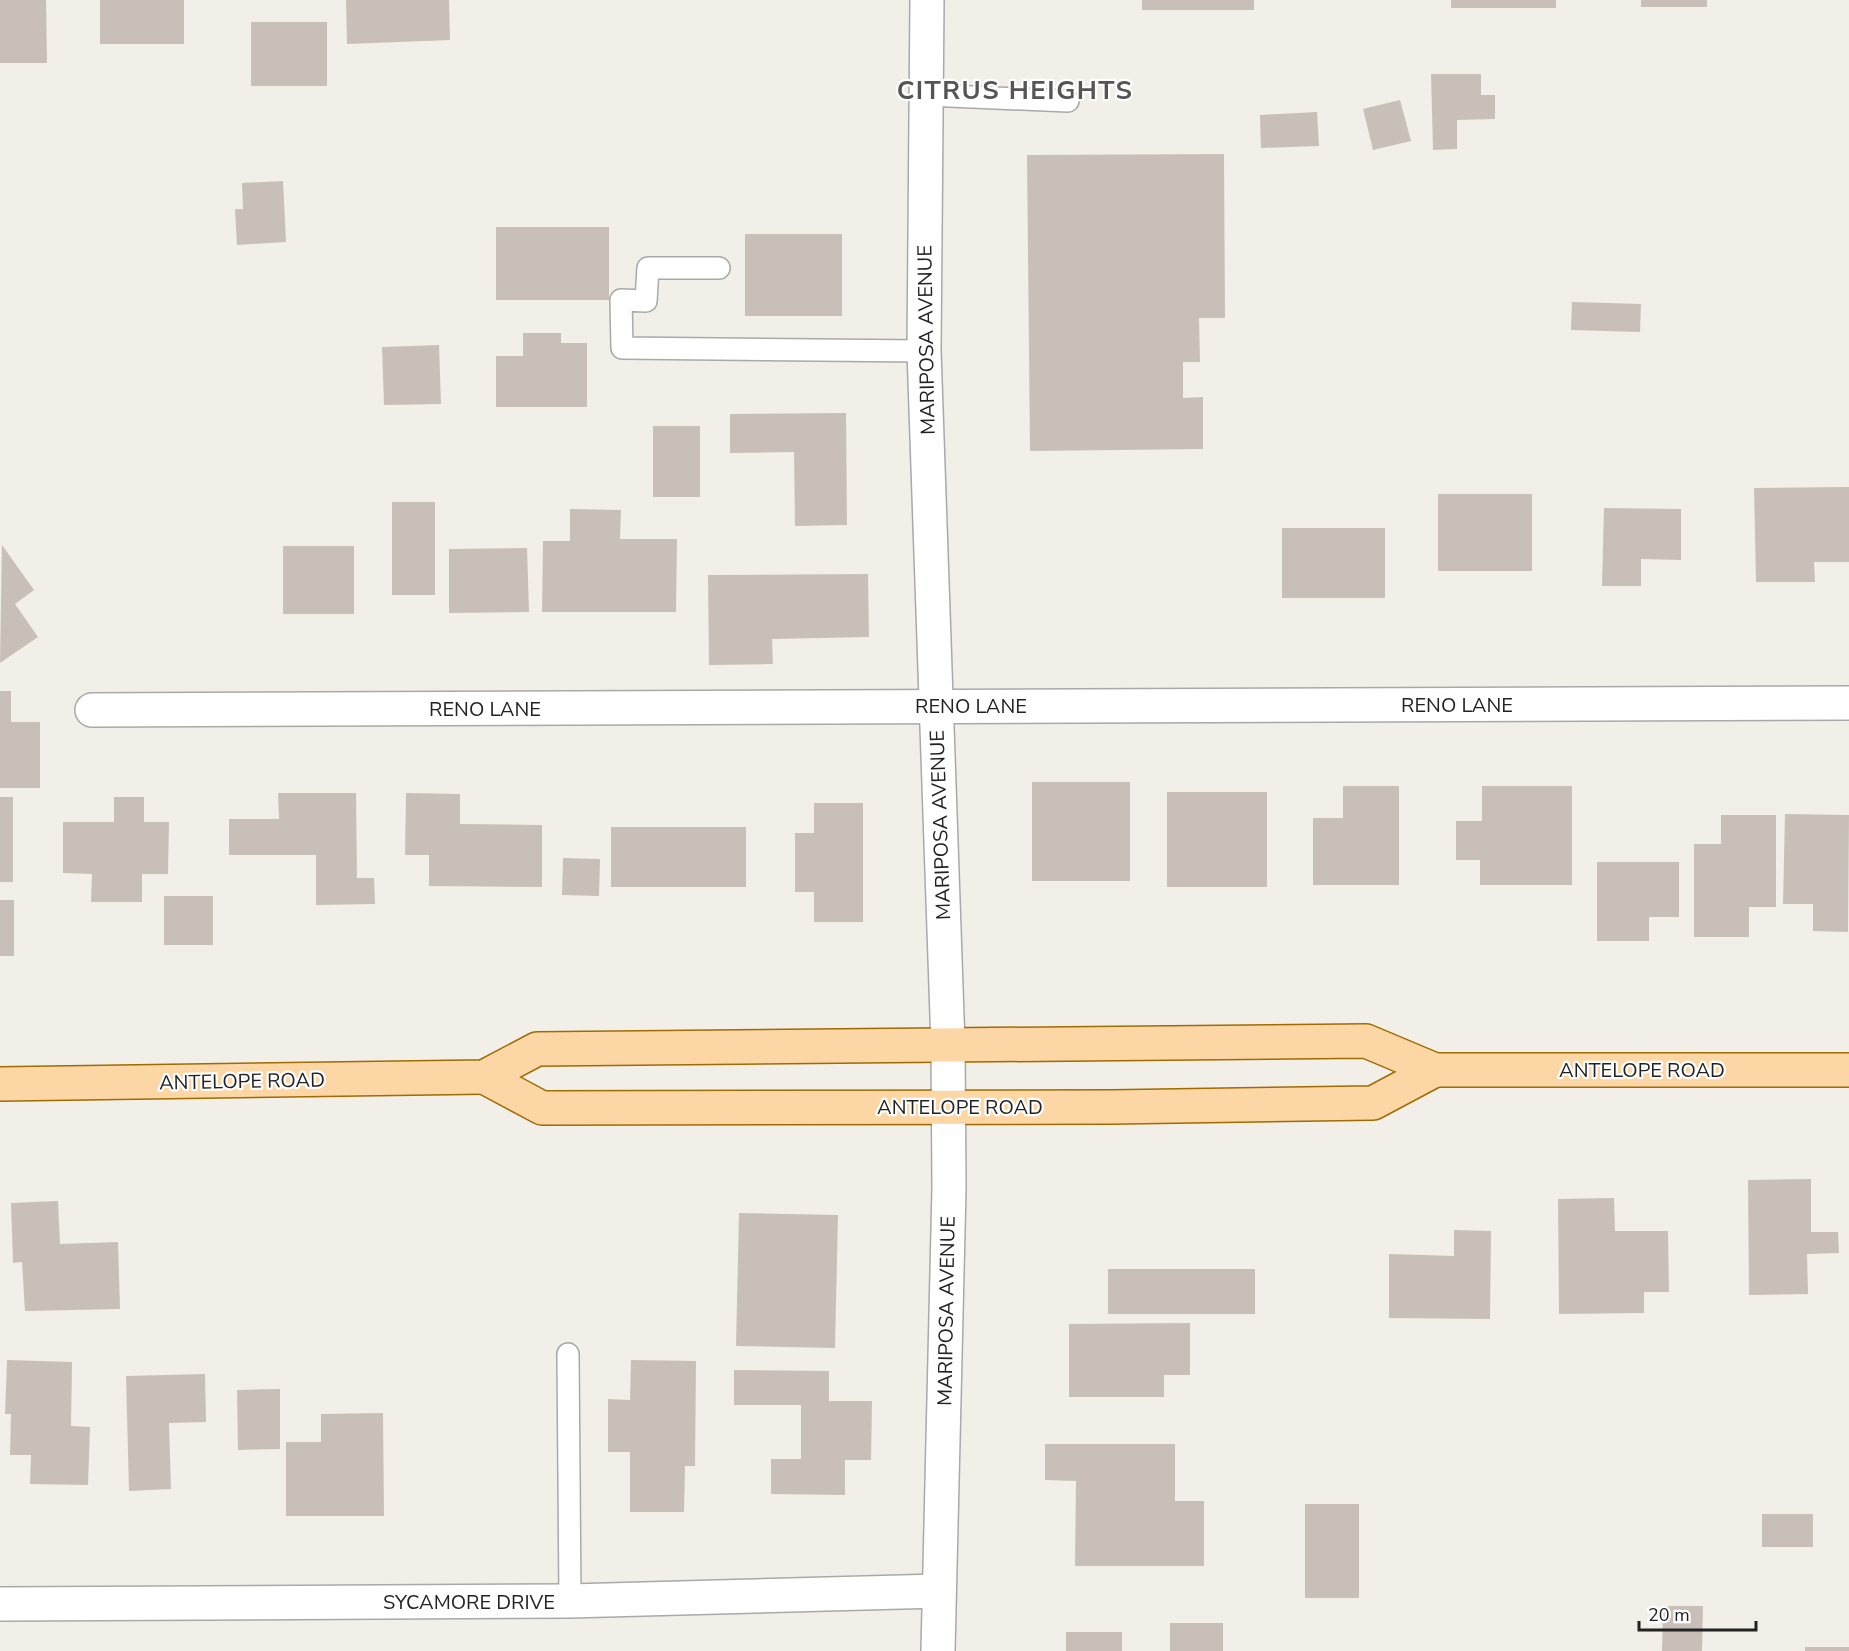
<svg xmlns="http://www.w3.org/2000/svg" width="1849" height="1651" viewBox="0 0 1849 1651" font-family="'Nunito Sans',sans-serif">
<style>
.building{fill:#c7bfb8}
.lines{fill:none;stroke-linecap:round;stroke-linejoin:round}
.service-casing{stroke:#a9a9a9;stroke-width:24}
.minor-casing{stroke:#a9a9a9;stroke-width:36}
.tertiary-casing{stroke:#a9a9a9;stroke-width:36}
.primary-casing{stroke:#a06b00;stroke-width:36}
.service{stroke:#fff;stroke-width:21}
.minor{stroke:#fff;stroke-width:33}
.tertiary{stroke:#fff;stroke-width:33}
.primary{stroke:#fcd6a4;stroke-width:33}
.labels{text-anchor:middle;stroke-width:4.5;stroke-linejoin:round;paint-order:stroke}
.street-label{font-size:20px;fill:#222;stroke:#fff}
.district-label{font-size:26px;font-weight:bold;letter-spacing:1.5px;fill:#555;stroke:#fff}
</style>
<rect width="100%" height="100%" fill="#f2efe9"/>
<g class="building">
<polygon points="0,0 46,0 47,63 0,63"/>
<rect x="100" y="0" width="84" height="44"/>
<polygon points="346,0 449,0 450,40 347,44"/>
<rect x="1142" y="0" width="112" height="10"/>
<rect x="1451" y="0" width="105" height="8"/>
<rect x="1641" y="0" width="66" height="7"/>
<rect x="251" y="22" width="76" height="64"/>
<polygon points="1431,74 1481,74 1481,95 1495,95 1495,119 1457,120 1457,149 1433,150"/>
<polygon points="1400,100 1411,141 1373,150 1363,109"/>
<polygon points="1317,112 1319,146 1261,148 1260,115"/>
<polygon points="1224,154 1225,318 1199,318 1200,362 1183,362 1183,398 1203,397 1203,449 1030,451 1027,155"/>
<polygon points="283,181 286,242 237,245 235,209 243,209 242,183"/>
<rect x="496" y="227" width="113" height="73"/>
<rect x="745" y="234" width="97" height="82"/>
<polygon points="1572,302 1641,304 1640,332 1571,330"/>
<polygon points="523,333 561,333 561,343 587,343 587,407 496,407 496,356 523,356"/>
<polygon points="439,345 441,404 384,405 382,347"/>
<polygon points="846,413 847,525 795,526 794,452 730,453 730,414"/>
<rect x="653" y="426" width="47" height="71"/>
<polygon points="1849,487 1849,562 1814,562 1815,582 1756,582 1754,488"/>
<rect x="1438" y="494" width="94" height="77"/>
<rect x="392" y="502" width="43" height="93"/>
<polygon points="1604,508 1681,509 1681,560 1641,559 1641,586 1602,586"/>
<polygon points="570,509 621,510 620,539 677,539 676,612 542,612 543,541 570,541"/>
<rect x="1282" y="528" width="103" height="70"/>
<polygon points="2,545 34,590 15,604 38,637 0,663"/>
<rect x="283" y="546" width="71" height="68"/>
<polygon points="527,548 529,612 449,613 449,549"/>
<polygon points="868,574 869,637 772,639 773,664 709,665 708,575"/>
<polygon points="0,691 11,691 11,722 40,722 40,788 0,788"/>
<rect x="1032" y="782" width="98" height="99"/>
<polygon points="1343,786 1399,786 1399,885 1313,885 1313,818 1343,818"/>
<polygon points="1482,786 1572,786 1572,885 1480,885 1480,860 1456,860 1456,821 1482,821"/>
<rect x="1167" y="792" width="100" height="95"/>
<polygon points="278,793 356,793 357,878 374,878 375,904 316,905 316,855 229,855 229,819 279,819"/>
<polygon points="406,793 460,794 460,824 542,825 542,887 429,886 429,855 405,855"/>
<rect x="0" y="797" width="13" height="85"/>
<polygon points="114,797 144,797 144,822 169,822 168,874 142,874 142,902 91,902 92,874 63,873 63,822 114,822"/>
<polygon points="814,803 863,803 863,922 814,922 814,892 795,892 795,833 814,833"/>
<polygon points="1785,814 1849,815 1848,932 1813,931 1813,904 1783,904"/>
<polygon points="1721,815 1776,815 1776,907 1749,907 1749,937 1694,937 1694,844 1721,844"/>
<rect x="611" y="827" width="135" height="60"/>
<polygon points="563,858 600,859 599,896 562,895"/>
<polygon points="1597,862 1679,862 1679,917 1649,917 1649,941 1597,941"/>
<rect x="164" y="896" width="49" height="49"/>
<rect x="0" y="900" width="14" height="56"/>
<polygon points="1811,1179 1811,1232 1838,1232 1839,1253 1807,1254 1808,1294 1749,1295 1748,1180"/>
<polygon points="1614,1198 1615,1231 1668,1231 1669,1292 1644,1292 1644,1313 1559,1314 1558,1199"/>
<polygon points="58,1201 60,1244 118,1242 120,1309 25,1311 22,1262 13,1263 11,1203"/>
<polygon points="739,1213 838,1215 835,1348 736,1346"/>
<polygon points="1454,1230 1491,1231 1490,1319 1389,1318 1389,1254 1454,1256"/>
<rect x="1108" y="1269" width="147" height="45"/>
<polygon points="1190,1323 1190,1375 1164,1375 1164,1397 1069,1397 1069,1324"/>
<polygon points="7,1360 72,1362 71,1426 90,1427 88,1485 30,1484 31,1455 10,1455 11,1414 5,1414"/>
<polygon points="631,1360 696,1361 695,1466 685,1466 684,1512 630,1512 630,1452 608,1452 608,1399 630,1400"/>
<polygon points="734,1370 829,1371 829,1401 872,1401 871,1460 845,1460 845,1495 771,1494 771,1459 801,1459 801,1405 734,1405"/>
<polygon points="205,1374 206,1422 169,1423 171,1489 129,1491 126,1376"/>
<polygon points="280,1389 280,1449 238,1450 237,1390"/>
<polygon points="383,1413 384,1516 286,1516 286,1442 321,1442 321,1414"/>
<polygon points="1045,1444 1175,1444 1175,1501 1204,1501 1204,1566 1075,1566 1076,1481 1045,1480"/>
<rect x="1305" y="1504" width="54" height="94"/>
<rect x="1762" y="1514" width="51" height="33"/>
<polygon points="1663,1606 1703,1606 1702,1651 1662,1651"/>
<rect x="1170" y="1623" width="53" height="28"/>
<rect x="1066" y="1632" width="56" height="19"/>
<rect x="1805" y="1647" width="44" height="4"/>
</g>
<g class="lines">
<g class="service-casing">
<g id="service">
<polyline points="926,95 1068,101"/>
<polyline points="719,268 648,268 646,301 621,300 622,348 924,351"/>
<polyline points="568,1354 570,1601"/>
</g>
</g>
<g class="minor-casing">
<g id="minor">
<polyline points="92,710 1849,703"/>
<polyline points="0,1604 570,1601 939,1591"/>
</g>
</g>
<g class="tertiary-casing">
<polyline id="tertiary" points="927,0 924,351 948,1045 949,1188 938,1651"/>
</g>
<g class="primary-casing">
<g id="primary">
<polyline points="484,1077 542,1108 1112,1107 1373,1103 1435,1070"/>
<polyline points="0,1084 484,1077 537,1049 1366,1041 1435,1070 1849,1070"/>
</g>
</g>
<use href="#service" class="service"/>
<use href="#minor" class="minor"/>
<use href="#tertiary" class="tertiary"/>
<use href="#primary" class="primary"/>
</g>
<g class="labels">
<g class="street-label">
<text transform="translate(926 340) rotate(-91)" y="7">MARIPOSA AVENUE</text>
<text x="1457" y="712">RENO LANE</text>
<text x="971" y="713">RENO LANE</text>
<text x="485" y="716">RENO LANE</text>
<text transform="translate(940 825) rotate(-92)" y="7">MARIPOSA AVENUE</text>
<text x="1642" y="1077">ANTELOPE ROAD</text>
<text transform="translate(242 1081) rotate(-1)" y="7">ANTELOPE ROAD</text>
<text x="960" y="1114">ANTELOPE ROAD</text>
<text transform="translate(946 1311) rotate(-89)" y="7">MARIPOSA AVENUE</text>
<text x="469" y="1609">SYCAMORE DRIVE</text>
</g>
<g class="district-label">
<text x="1015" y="99">CITRUS HEIGHTS</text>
</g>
</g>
<path d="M1639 1621v9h117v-9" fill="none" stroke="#222222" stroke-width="3"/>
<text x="1648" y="1621" font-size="18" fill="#222222" stroke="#ffffff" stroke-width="4.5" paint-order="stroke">20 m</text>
</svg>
